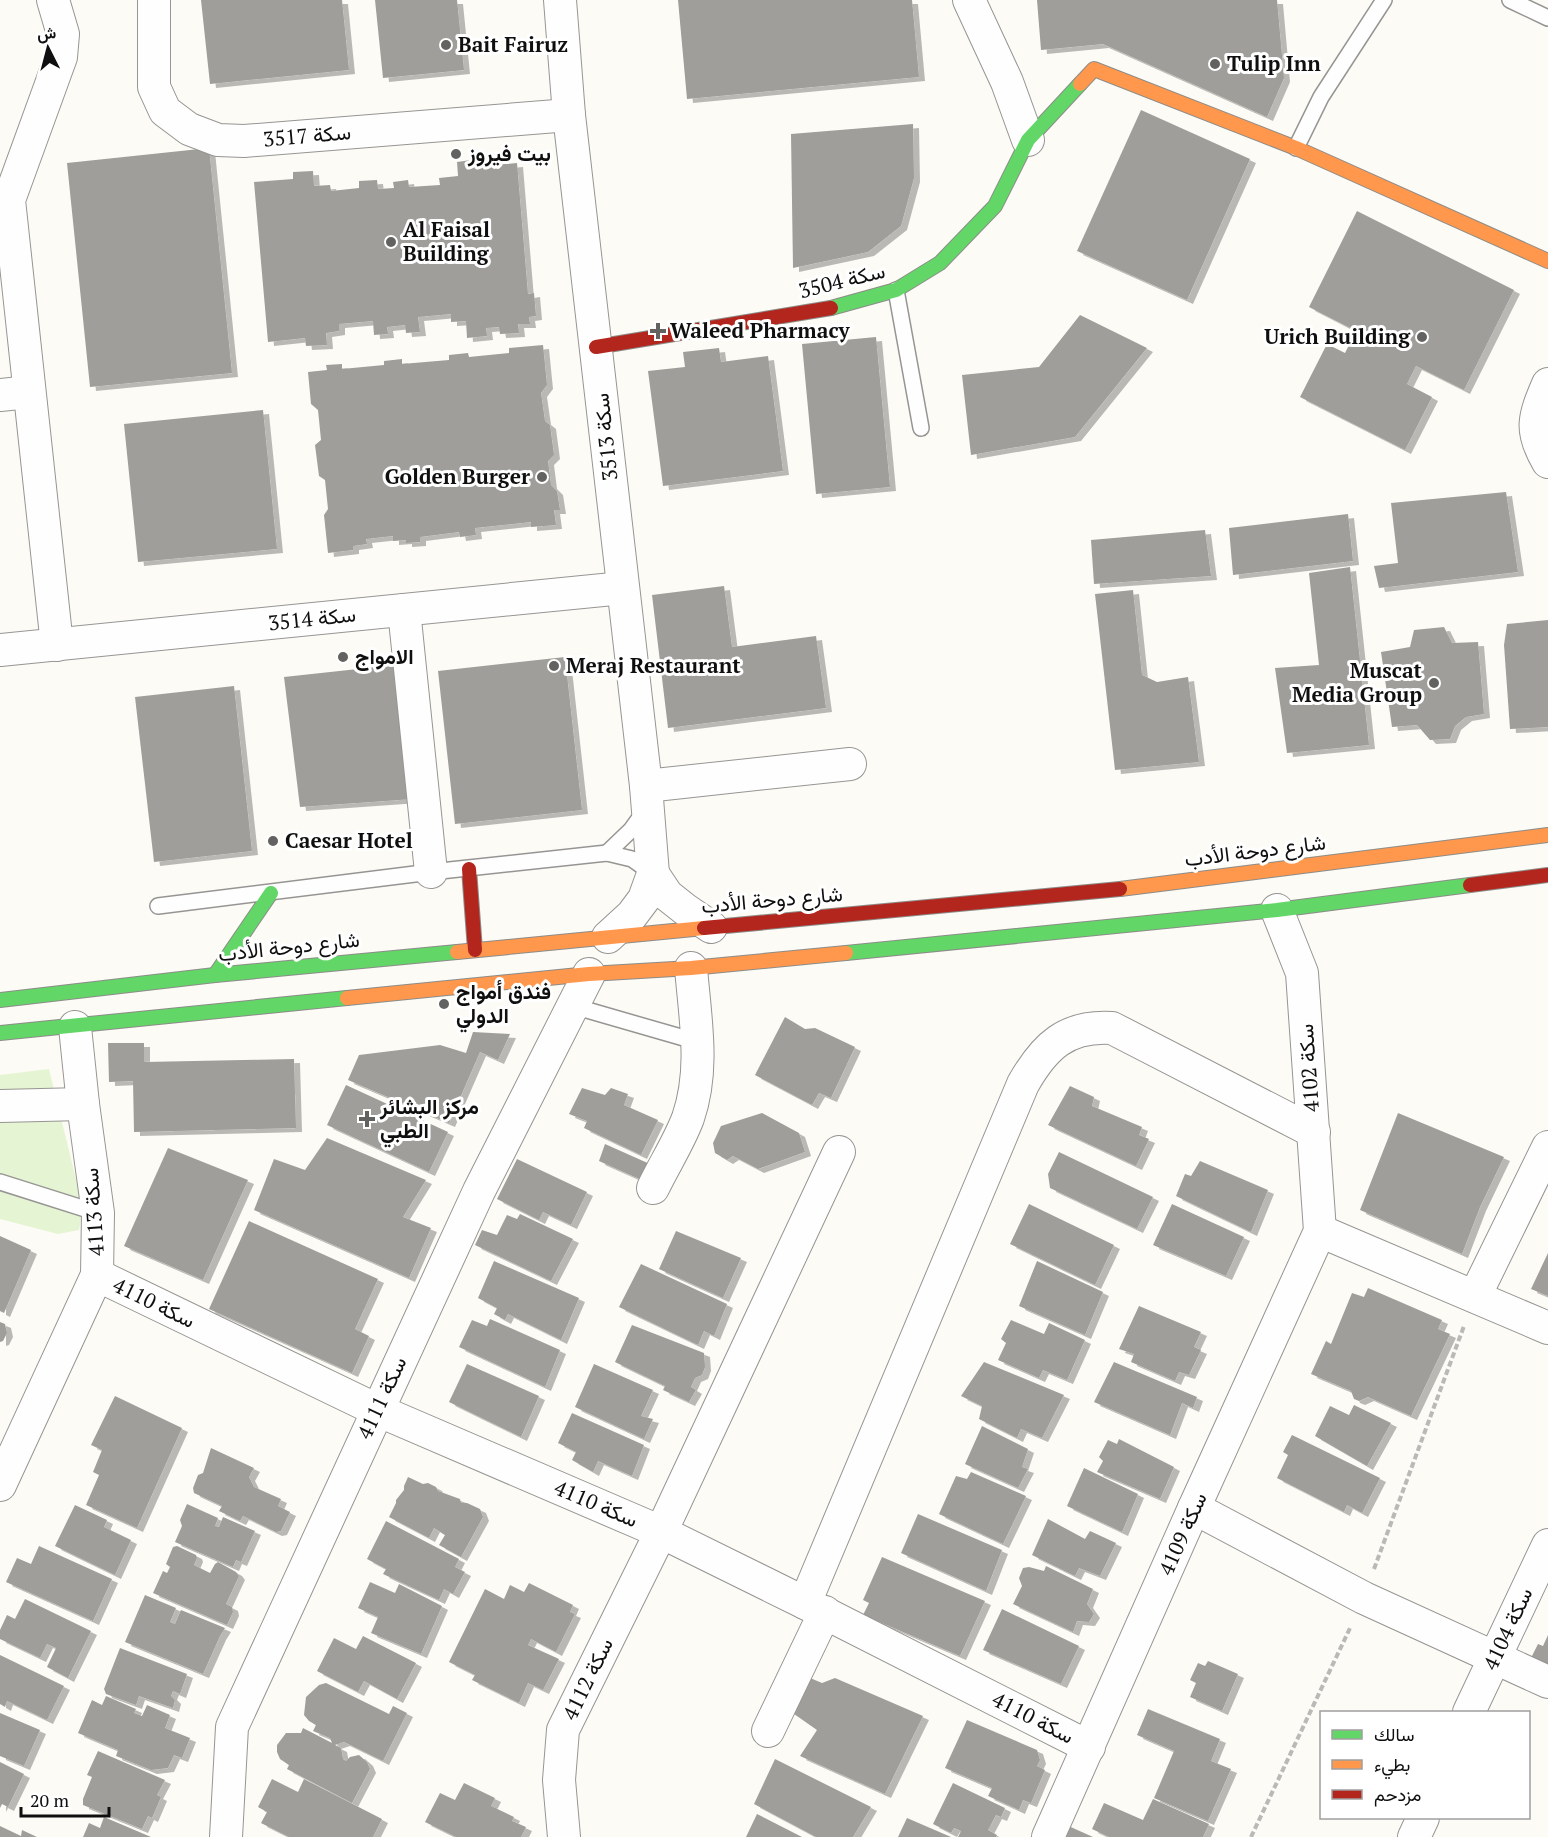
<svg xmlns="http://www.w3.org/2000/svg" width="1548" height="1837" viewBox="0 0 1548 1837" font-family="'PT Serif',Vazirmatn,serif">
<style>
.green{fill:#e5f4d2}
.building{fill:#a09e9a;filter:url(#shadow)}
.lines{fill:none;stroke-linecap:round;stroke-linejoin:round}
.lane-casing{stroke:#969593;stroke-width:18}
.street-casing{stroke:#969593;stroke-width:34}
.fast-casing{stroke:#8c8c89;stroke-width:16}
.slow-casing{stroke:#8c8c89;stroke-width:16}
.jam-casing{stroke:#8c8c89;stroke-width:16}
.path{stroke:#b9b9b8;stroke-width:4;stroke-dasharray:6 3;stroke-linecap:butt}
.lane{stroke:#fffefe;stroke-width:15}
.street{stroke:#fffefe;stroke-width:32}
.fast{stroke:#63d668;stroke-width:14}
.slow{stroke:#ff974d;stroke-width:14}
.jam{stroke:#b3261e;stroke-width:14}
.poi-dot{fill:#626260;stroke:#fff;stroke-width:2}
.labels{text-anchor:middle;stroke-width:6;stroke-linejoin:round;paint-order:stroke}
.poi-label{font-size:21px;font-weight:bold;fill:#0f0f0f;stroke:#fff;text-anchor:start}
.street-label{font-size:21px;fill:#0f0f0f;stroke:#fff}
</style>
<defs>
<filter id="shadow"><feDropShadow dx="6" dy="4" stdDeviation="0" flood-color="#0004"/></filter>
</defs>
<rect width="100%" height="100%" fill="#fcfbf5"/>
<polygon class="green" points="49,1069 83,1208 79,1230 58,1234 0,1219 0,1075"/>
<g class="building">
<polygon points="201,0 342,0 349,70 210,84"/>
<polygon points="375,0 457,0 464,70 383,78"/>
<polygon points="678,0 912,0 919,77 687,99"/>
<polygon points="1037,0 1277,0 1284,78 1267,117 1103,44 1041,50"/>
<polygon points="1141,110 1250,159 1187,300 1077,251"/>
<polygon points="913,124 914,178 901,226 868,252 793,268 791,134"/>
<polygon points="209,148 232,373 90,387 67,163"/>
<polygon points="471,160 472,167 517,163 528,294 534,293 536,316 529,317 530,324 518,324 519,333 500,334 499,327 486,328 487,336 467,338 466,321 451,322 451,314 418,317 420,332 406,333 405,325 387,327 388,334 374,335 373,321 339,324 339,331 326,333 327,345 306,346 305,338 268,342 254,182 293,179 293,172 313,171 314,186 330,185 331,191 359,188 359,181 377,180 378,189 394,188 393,182 408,180 409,187 440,185 439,178 458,176 457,162"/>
<polygon points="1357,211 1514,290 1464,390 1416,366 1407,384 1432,397 1405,450 1300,397 1327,344 1345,353 1356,331 1309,307"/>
<polygon points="1080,315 1147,348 1075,437 971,455 962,375 1039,367"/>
<polygon points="876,337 890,487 816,494 802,344"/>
<polygon points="543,345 547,385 541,393 545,421 550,425 554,455 548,461 551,485 557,491 560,510 554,510 556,525 531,527 531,522 475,528 476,535 460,537 459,532 420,537 420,542 406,543 406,540 393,541 393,536 366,539 367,544 353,546 353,550 328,553 324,515 328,509 325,480 319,476 315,445 321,440 318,410 311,404 308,372 327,370 326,365 342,364 342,369 384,365 384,361 402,359 402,364 449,360 449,355 468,353 469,357 509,353 509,348"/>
<polygon points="719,348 721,362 768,356 783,471 663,486 648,371 685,367 683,352"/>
<polygon points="263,410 277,549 138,562 124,424"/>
<polygon points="1506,492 1518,572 1379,588 1374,566 1398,563 1391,503"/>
<polygon points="1348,514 1353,561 1233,575 1229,528"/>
<polygon points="1205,530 1211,576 1094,584 1091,540"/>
<polygon points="1350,567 1369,745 1287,753 1275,668 1319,665 1309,573"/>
<polygon points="724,586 732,647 816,636 826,708 668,728 652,595"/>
<polygon points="1133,590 1142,675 1157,682 1188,677 1199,762 1115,770 1095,594"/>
<polygon points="1548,620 1548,727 1510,729 1504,645 1507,624"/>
<polygon points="1444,627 1452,643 1478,642 1484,714 1466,717 1455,726 1450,739 1430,740 1417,725 1392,727 1381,652 1410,647 1414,630"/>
<polygon points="565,657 582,810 455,824 438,671"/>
<polygon points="404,664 413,799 300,807 284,677"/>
<polygon points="234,686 252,851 154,862 135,697"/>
<polygon points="785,1017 805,1029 815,1028 855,1047 831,1098 819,1093 812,1105 755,1075"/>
<polygon points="473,1032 510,1034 498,1060 480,1052 449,1123 348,1080 359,1055 440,1045 466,1053"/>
<polygon points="108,1043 144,1043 144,1062 294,1059 296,1128 134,1132 133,1081 109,1082"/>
<polygon points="346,1085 448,1132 429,1172 327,1125"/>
<polygon points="1070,1086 1094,1097 1092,1106 1142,1127 1139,1135 1149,1139 1136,1166 1048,1125"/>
<polygon points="582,1088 605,1095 611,1088 628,1094 624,1105 658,1120 641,1155 584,1128 587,1121 569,1114"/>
<polygon points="762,1113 799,1133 805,1152 758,1169 733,1156 727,1160 715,1153 713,1143 721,1126"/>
<polygon points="1398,1113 1504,1157 1480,1207 1462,1254 1360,1210"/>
<polygon points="327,1138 426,1180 403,1217 431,1228 409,1278 254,1210 274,1159 305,1170"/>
<polygon points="605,1144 661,1169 653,1185 599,1161"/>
<polygon points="168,1148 248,1180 203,1280 124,1246"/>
<polygon points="1059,1152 1153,1197 1137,1229 1050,1188 1048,1174"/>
<polygon points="517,1159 587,1192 571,1225 543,1212 539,1220 497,1199"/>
<polygon points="1200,1161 1268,1190 1251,1232 1176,1196 1185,1174 1191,1176"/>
<polygon points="1029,1204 1114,1245 1095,1285 1010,1244"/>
<polygon points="1172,1204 1244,1237 1226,1276 1153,1245"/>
<polygon points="520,1214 573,1239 551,1281 475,1245 482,1230 497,1235 507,1215 517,1219"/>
<polygon points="249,1221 378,1279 355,1329 369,1336 352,1373 209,1309"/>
<polygon points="676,1231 741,1258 723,1298 659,1269"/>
<polygon points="0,1236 31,1250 4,1313 0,1311"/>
<polygon points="1548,1253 1548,1296 1531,1289"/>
<polygon points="494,1261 579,1298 561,1340 508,1314 505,1320 494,1314 497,1308 478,1298"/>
<polygon points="1037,1261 1103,1292 1085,1335 1019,1306"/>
<polygon points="641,1264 727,1304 714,1336 704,1331 698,1345 619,1307"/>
<polygon points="1368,1288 1442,1320 1438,1329 1450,1334 1411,1416 1368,1397 1359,1401 1354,1399 1351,1391 1311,1374 1326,1341 1331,1344 1352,1293 1364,1297"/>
<polygon points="1139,1306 1201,1332 1194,1347 1201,1350 1189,1375 1179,1372 1175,1381 1131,1362 1134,1354 1119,1349"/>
<polygon points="490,1319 560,1350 545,1387 459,1347 472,1320 487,1326"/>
<polygon points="1011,1320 1044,1334 1049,1323 1085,1340 1067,1380 1043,1370 1039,1378 998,1360 1006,1343 1001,1339"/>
<polygon points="0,1322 5,1324 7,1333 3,1341 0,1342"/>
<polygon points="632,1325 704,1353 705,1367 702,1375 695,1378 691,1387 696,1390 689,1402 663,1390 665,1386 615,1362"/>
<polygon points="984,1362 1064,1395 1042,1438 1021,1429 1017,1438 979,1419 982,1406 961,1396"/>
<polygon points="1114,1362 1197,1397 1193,1408 1182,1403 1170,1435 1094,1402"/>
<polygon points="467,1364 539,1396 521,1437 449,1402"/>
<polygon points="594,1364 653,1390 641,1416 653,1419 644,1439 575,1407"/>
<polygon points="115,1396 182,1428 137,1528 86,1505 99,1475 93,1472 102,1450 91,1445"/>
<polygon points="1354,1405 1391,1423 1367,1466 1315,1436 1330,1406 1349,1415"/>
<polygon points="572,1413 644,1445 632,1476 598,1461 593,1472 572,1460 576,1452 558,1443"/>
<polygon points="982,1426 1028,1449 1022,1467 1028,1469 1018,1488 965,1464"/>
<polygon points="1292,1435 1380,1478 1362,1513 1347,1505 1344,1512 1277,1478 1288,1455 1283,1452"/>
<polygon points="1119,1439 1174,1467 1160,1499 1097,1472 1103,1461 1099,1457 1108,1440 1117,1444"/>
<polygon points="211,1448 254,1468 249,1477 254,1487 281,1499 278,1506 290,1512 281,1531 276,1532 243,1516 240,1521 219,1511 222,1506 194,1493 193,1488 198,1475 203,1473"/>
<polygon points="1084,1468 1138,1494 1122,1532 1067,1506"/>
<polygon points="971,1472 1026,1496 1003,1544 939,1514 956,1476 967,1479"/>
<polygon points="408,1477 423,1484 428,1483 436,1487 438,1491 460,1499 461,1503 467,1503 480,1509 483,1517 461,1557 439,1545 445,1535 434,1528 429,1538 389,1517 396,1503 396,1500 404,1490 404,1486"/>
<polygon points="187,1504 218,1518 215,1526 219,1527 223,1517 255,1531 241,1562 236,1560 233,1567 175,1542 182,1526 180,1520"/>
<polygon points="75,1505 107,1520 104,1527 131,1540 115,1575 55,1546"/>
<polygon points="918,1514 1002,1550 986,1591 901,1553"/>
<polygon points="1048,1519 1085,1539 1090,1531 1116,1543 1100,1576 1079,1568 1075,1576 1032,1555"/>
<polygon points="386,1521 459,1559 455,1567 465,1572 453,1594 444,1589 439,1600 383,1574 386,1569 367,1559"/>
<polygon points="39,1546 112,1579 93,1621 6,1582 17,1558 31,1564"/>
<polygon points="177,1546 196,1555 197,1558 194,1565 210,1573 215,1564 218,1562 236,1572 239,1576 226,1604 232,1607 233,1612 227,1625 153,1593 163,1571 167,1573 170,1567 166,1564 173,1547"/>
<polygon points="882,1557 985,1601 960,1656 863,1615 869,1603 863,1600"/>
<polygon points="1046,1566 1093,1589 1087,1604 1094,1614 1089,1622 1077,1621 1073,1632 1013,1604 1022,1586 1019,1578 1023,1568 1029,1567 1044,1571"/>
<polygon points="370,1582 395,1593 399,1584 442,1606 421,1654 371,1633 378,1617 358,1608"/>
<polygon points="529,1583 573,1605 570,1612 575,1614 556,1652 531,1639 528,1645 559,1659 543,1690 528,1683 519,1703 472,1680 475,1675 449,1662 485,1589 504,1599 510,1585 524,1592"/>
<polygon points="145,1595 176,1608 170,1622 175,1624 181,1610 225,1628 220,1636 203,1674 125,1642"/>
<polygon points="25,1599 91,1631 68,1678 47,1667 56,1648 47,1644 40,1658 0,1639 0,1630 7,1615 15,1619"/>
<polygon points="1002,1609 1079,1646 1061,1684 983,1650"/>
<polygon points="1548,1635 1548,1669 1530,1660 1538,1644 1543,1646"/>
<polygon points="363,1636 416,1663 397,1699 364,1681 358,1692 317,1671 334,1638 356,1649"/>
<polygon points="120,1648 187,1674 180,1694 173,1691 171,1696 175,1700 173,1708 139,1696 136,1705 106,1694 104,1689"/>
<polygon points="0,1655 64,1686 47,1720 7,1701 5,1707 0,1704"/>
<polygon points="1208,1661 1238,1674 1222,1711 1190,1697 1196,1683 1190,1680 1198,1663 1205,1666"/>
<polygon points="803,1675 822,1683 835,1678 923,1716 885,1794 800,1756 817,1730 787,1709"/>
<polygon points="326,1683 389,1714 393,1706 407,1713 383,1761 344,1742 335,1745 341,1748 343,1759 346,1761 350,1757 359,1755 367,1762 370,1769 352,1803 287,1769 289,1765 280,1759 277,1752 277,1745 286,1733 301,1733 303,1728 332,1743 330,1738 313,1731 316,1725 309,1721 304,1715 306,1697 319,1685"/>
<polygon points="106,1696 136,1709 134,1713 142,1716 147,1705 170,1715 165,1728 190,1738 182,1758 174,1755 168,1768 151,1770 116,1756 118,1750 78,1733 92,1700 102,1705"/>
<polygon points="1148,1709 1220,1739 1211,1761 1231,1769 1208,1821 1154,1798 1174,1751 1137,1735"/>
<polygon points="0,1713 40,1730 24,1766 0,1756"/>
<polygon points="967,1720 1037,1750 1040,1760 1037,1766 1045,1770 1031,1803 1023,1800 1019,1810 988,1796 992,1788 945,1768"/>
<polygon points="98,1751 165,1780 157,1795 161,1797 152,1818 148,1816 142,1829 83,1805 83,1799 92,1777 87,1775"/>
<polygon points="775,1759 871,1807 853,1837 816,1837 754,1804"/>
<polygon points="0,1762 24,1774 8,1807 2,1804 0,1808"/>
<polygon points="272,1779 298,1792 304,1779 382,1819 373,1837 289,1837 261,1823 267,1812 258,1807"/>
<polygon points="464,1783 495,1798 491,1806 514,1817 512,1821 526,1827 521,1837 456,1837 425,1822 440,1793 455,1800"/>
<polygon points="953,1783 1005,1808 1001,1817 996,1815 988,1830 997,1835 996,1837 958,1837 961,1831 954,1828 951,1833 933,1824"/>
<polygon points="1153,1799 1209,1824 1203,1837 1109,1837 1092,1829 1104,1803 1143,1820"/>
<polygon points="757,1814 802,1837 746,1837"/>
<polygon points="104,1817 151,1837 83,1837 89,1823 100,1828"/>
<polygon points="907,1818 951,1837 898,1837"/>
<polygon points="1064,1824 1093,1837 1056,1837"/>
<polygon points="0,1826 21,1836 22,1830 37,1837 0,1837"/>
</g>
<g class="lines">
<g class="lane-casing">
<g id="lane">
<polyline points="1510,0 1548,18"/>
<polyline points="1296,148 1321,97 1384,0"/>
<polyline points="896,290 921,428"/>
<polyline points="607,853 631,830 644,812"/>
<polyline points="158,906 431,872 607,853 632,859 653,874"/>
<polyline points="573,1006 698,1042"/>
<polyline points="0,1182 98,1213"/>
</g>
</g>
<g class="street-casing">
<g id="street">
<polyline points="53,0 63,34 61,57 9,200 57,645"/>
<polyline points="154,0 154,87 165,111 189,129 218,140 244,141 569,115"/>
<polyline points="560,0 569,115 646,786 653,874 644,899 632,915 608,937"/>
<polyline points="969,0 1007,82 1028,140"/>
<path d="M 1548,384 C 1534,417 1529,430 1548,462"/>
<polyline points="0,395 29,392"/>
<polyline points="404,610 431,872"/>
<polyline points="0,650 623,588"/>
<polyline points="646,786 850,764"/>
<polyline points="653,874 667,895 686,910 711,927"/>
<polyline points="0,1106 83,1104"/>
<path d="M 653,1188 C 664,1165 679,1142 688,1118 C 705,1069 695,1018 691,968"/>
<polyline points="1320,1231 1548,1328"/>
<polyline points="97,1275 377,1410 661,1532 805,1603 1089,1747"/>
<polyline points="1475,1296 1548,1147"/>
<polyline points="0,1485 97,1275 98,1213 83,1104 75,1027"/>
<polyline points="1194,1508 1364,1598 1548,1682"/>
<path d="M 805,1603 L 1023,1084 C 1044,1047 1066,1025 1112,1028 L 1314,1132"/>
<polyline points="1469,1712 1548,1545"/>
<polyline points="768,1731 825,1612"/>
<polyline points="226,1837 232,1727 479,1191 589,974"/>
<polyline points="564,1837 559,1780 563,1730 661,1532 839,1152"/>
<polyline points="1048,1837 1194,1508 1320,1231 1302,973 1277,910"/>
<polyline points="1414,1837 1423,1818"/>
</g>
</g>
<g class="fast-casing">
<g id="fast">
<polyline points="831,308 896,290 940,263 995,206 1028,140 1080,84"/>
<polyline points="846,953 1277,910 1470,885"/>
<polyline points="215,975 271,893"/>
<polyline points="0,1000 215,975 457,952"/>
<polyline points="0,1033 347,998"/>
</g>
</g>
<g class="slow-casing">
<g id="slow">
<polyline points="1080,84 1094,69 1296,148 1548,261"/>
<polyline points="1120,889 1548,835"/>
<polyline points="457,952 704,928"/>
<polyline points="347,998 589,974 691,968 846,953"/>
</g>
</g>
<g class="jam-casing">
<g id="jam">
<polyline points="596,347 831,308"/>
<polyline points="469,869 475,950"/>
<polyline points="1470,885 1548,875"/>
<polyline points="704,928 1120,889"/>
</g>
</g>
<g class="path">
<polyline points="1374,1569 1464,1326"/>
<polyline points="1251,1837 1351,1626"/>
</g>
<use href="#lane" class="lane"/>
<use href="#street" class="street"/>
<use href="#fast" class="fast"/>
<use href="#slow" class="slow"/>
<use href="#jam" class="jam"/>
</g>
<g class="poi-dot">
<circle cx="446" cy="45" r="6"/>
<circle cx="1215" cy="64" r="6"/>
<circle cx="456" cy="154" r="6"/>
<circle cx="391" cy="242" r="6"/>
<path d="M655 322h6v6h6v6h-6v6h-6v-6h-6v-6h6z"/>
<circle cx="1422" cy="337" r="6"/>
<circle cx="542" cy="477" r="6"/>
<circle cx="343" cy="657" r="6"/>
<circle cx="554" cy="666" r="6"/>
<circle cx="1434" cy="683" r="6"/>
<circle cx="273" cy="841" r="6"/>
<circle cx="444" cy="1004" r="6"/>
<path d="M364 1110h6v6h6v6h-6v6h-6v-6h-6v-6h6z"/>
</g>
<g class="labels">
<g class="poi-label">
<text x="458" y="52">Bait Fairuz</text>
<text x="1227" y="71">Tulip Inn</text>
<text x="468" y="161">بيت فيروز</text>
<text x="403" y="237">Al Faisal<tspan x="403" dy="24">Building</tspan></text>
<text x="670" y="338">Waleed Pharmacy</text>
<text x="1410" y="344" text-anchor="end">Urich Building</text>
<text x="530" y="484" text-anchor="end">Golden Burger</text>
<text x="355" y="664">الامواج</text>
<text x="566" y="673">Meraj Restaurant</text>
<text x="1422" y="678" text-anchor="end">Muscat<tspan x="1422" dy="24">Media Group</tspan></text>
<text x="285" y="848">Caesar Hotel</text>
<text x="456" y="999">فندق أمواج<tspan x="456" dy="24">الدولي</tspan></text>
<text x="380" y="1114">مركز البشائر<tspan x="380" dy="24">الطبي</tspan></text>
</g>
<g class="street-label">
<text transform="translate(307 136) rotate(-5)" y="7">سكة 3517</text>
<text transform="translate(842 281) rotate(-14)" y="7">سكة 3504</text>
<text transform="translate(606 437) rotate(-96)" y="7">سكة 3513</text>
<text transform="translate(312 619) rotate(-6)" y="7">سكة 3514</text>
<text transform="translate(1255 851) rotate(-7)" y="7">شارع دوحة الأدب</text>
<text transform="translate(772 900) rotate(-5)" y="7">شارع دوحة الأدب</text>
<text transform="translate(289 947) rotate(-6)" y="7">شارع دوحة الأدب</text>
<text transform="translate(1309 1068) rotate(-94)" y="7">سكة 4102</text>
<text transform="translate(94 1212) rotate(-94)" y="7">سكة 4113</text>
<text transform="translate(154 1303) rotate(26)" y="7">سكة 4110</text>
<text transform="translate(382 1398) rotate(-65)" y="7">سكة 4111</text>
<text transform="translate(596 1504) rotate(23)" y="7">سكة 4110</text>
<text transform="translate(1183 1534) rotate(-66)" y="7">سكة 4109</text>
<text transform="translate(1508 1629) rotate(-65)" y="7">سكة 4104</text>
<text transform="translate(588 1679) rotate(-64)" y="7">سكة 4112</text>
<text transform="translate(1033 1718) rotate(27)" y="7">سكة 4110</text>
</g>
</g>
<rect x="1320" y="1711" width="210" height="108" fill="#ffffff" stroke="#9f9f9f" stroke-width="1.5"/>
<rect x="1332" y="1730" width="30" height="9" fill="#63d668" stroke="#9f9f9f" stroke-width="1.5"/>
<text x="1374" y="1741" font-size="18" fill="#0f0f0f">سالك</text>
<rect x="1332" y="1760" width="30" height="9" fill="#ff974d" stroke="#9f9f9f" stroke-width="1.5"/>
<text x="1374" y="1771" font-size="18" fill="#0f0f0f">بطيء</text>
<rect x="1332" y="1790" width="30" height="9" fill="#b3261e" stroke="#9f9f9f" stroke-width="1.5"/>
<text x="1374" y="1801" font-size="18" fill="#0f0f0f">مزدحم</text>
<g transform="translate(48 48) rotate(354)" stroke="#ffffff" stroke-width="4.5" paint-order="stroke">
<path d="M0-4.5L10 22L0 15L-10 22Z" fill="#0f0f0f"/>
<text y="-9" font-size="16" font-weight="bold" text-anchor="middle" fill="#0f0f0f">ش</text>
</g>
<path d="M21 1807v9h88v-9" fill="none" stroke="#0f0f0f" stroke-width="3"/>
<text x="30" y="1807" font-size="18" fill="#0f0f0f" stroke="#ffffff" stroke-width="4.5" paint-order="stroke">20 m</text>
</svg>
